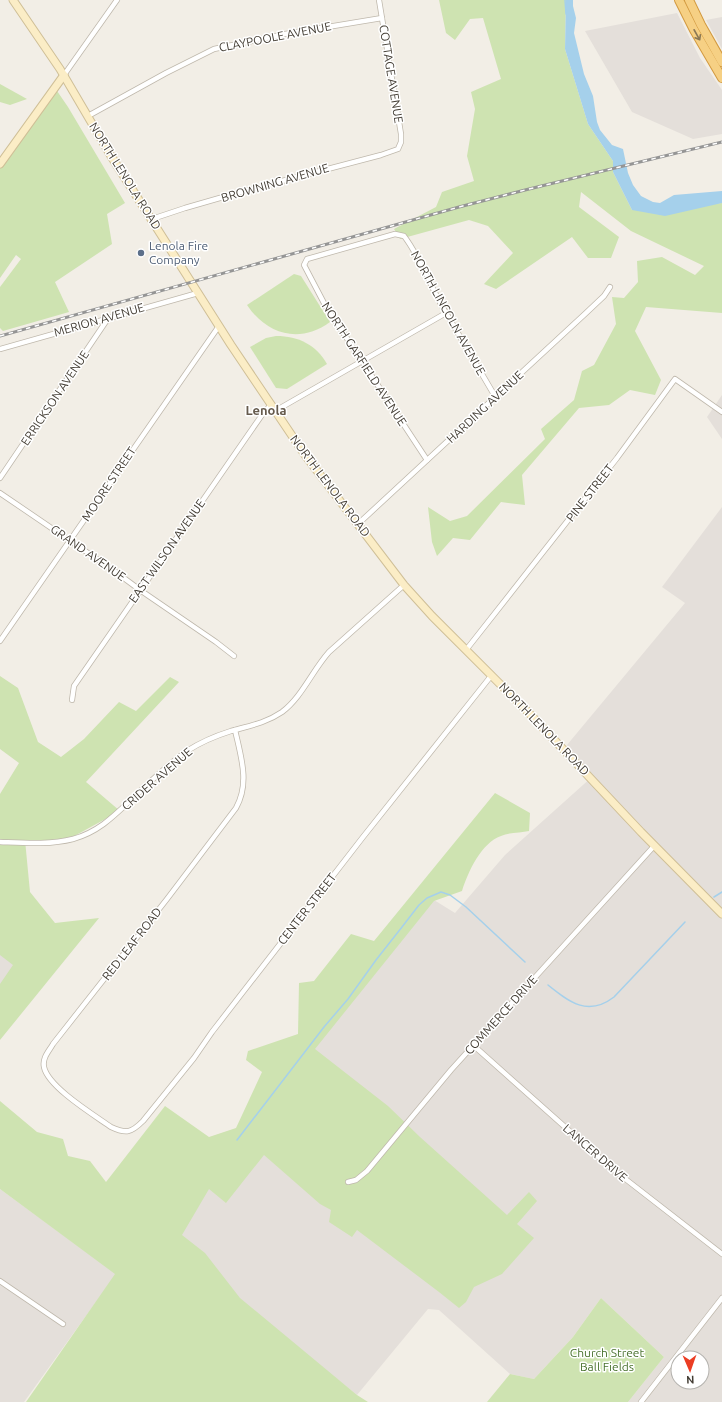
<svg xmlns="http://www.w3.org/2000/svg" width="722" height="1402" viewBox="0 0 722 1402" font-family="Ubuntu,sans-serif">
<style>
.industrial{fill:#e4dfda;fill-rule:evenodd}
.green{fill:#cee3b1}
.water{fill:#a5d0eb}
.lines{fill:none;stroke-linecap:round;stroke-linejoin:round}
.stream{stroke:#a5d0eb;stroke-width:1.5}
.minor-casing{stroke:#bfb8ac;stroke-width:6}
.secondary-casing{stroke:#cfbf97;stroke-width:9}
.trunk-casing{stroke:#d2993f;stroke-width:10}
.minor{stroke:#fff;stroke-width:4.5}
.secondary{stroke:#fbedc6;stroke-width:7}
.trunk{stroke:#f6d084;stroke-width:8}
.rail-casing{stroke:#959595;stroke-width:3}
.rail{stroke:#fff;stroke-width:1.5;stroke-dasharray:4.5;stroke-linecap:butt}
.oneway{stroke:#8b7855}
.service-dot{fill:#5c6f8a;stroke:#fff;stroke-width:1.5}
.labels{text-anchor:middle;stroke-width:3;stroke-linejoin:round;paint-order:stroke}
.street-label{font-size:12px;fill:#443e35;stroke:#fff}
.service-label{font-size:12px;fill:#4e5e75;stroke:#fff;text-anchor:start}
.park-label{font-size:12px;fill:#48712d;stroke:#fff}
.neighbourhood-label{font-size:13px;font-weight:bold;fill:#665b4d;stroke:#fff}
</style>
<rect width="100%" height="100%" fill="#f2eee6"/>
<g class="industrial">
<polygon points="677,13 700,58 722,90 722,134 693,139 632,112 585,31"/>
<polygon points="722,17 722,49 706,20"/>
<polygon points="722,395 722,439 707,417"/>
<path d="M 722,507 L 722,1402 L 628,1402 L 664,1357 L 601,1298 L 573,1337 L 534,1379 L 510,1374 L 439,1310 L 428,1309 L 357,1395 L 169,1244 L 207,1188 L 314,1049 L 434,900 L 455,913 L 505,855 L 593,776 L 567,745 L 685,603 L 662,587 ZM 678,1358 L 702,1358 L 702,1382 L 678,1382 Z"/>
<polygon points="0,933 28,953 0,992"/>
<polygon points="0,1189 116,1274 24,1402 0,1402"/>
</g>
<g class="green">
<polygon points="439,0 566,0 565,49 588,124 613,161 613,172 632,210 722,203 722,313 646,307 635,331 661,380 655,395 630,390 609,405 579,408 522,475 525,505 501,502 470,540 453,538 437,556 432,542 428,507 450,521 467,516 545,439 541,429 574,400 582,371 594,365 616,324 612,297 624,298 638,282 637,261 662,257 695,275 704,266 631,231 581,192 579,207 619,237 611,258 588,258 572,237 496,289 484,284 513,253 488,226 469,220 400,239 394,229 436,207 442,192 474,181 467,156 475,109 471,92 501,79 483,18 470,19 455,40 446,33"/>
<polygon points="0,84 27,99 10,105 0,102"/>
<polygon points="55,88 68,107 125,203 107,214 112,244 55,282 69,312 3,331 0,328 0,287 21,259 16,255 0,278 0,166"/>
<path d="M 294,274 L 301,276 L 330,322 C 300,344 267,335 247,305 Z"/>
<path d="M 276,336 C 299,336 316,345 327,364 L 287,389 L 276,388 L 250,347 L 266,338 Z"/>
<polygon points="0,676 18,688 38,742 61,757 84,739 119,702 136,711 170,677 179,682 86,782 120,811 67,840 25,840 30,892 55,923 99,918 0,1040 0,984 13,965 0,955 0,794 19,763 0,749"/>
<path d="M 495,793 L 530,813 L 529,831 C 521,833 509,832 501,836 C 481,843 468,872 462,891 L 434,901 L 315,1049 L 388,1106 L 420,1137 L 507,1215 L 529,1192 L 537,1201 L 517,1224 L 534,1238 L 502,1274 L 474,1287 L 466,1302 L 459,1308 L 439,1292 L 357,1230 L 352,1237 L 329,1222 L 331,1210 L 320,1204 L 264,1155 L 226,1203 L 209,1189 L 182,1235 L 205,1253 L 240,1298 L 357,1395 L 368,1402 L 26,1402 L 115,1274 L 0,1189 L 0,1101 L 37,1132 L 63,1139 L 68,1156 L 90,1161 L 106,1182 L 165,1106 L 209,1137 L 236,1128 L 262,1072 L 246,1060 L 248,1051 L 298,1034 L 299,983 L 314,981 L 351,934 L 374,941 Z"/>
<polygon points="601,1298 664,1357 628,1402 487,1402 510,1374 534,1379 573,1337"/>
</g>
<polygon class="water" points="566,0 573,0 573,6 576,18 574,33 584,74 593,96 597,122 600,130 612,145 623,149 628,173 633,185 641,196 653,202 660,203 674,195 722,191 722,203 665,216 632,210 613,172 613,161 588,124 565,49"/>
<g class="lines">
<g class="stream">
<polyline points="565,0 566,14"/>
<polyline points="714,897 722,892"/>
<path d="M 548,985 C 569,1002 588,1017 614,997 L 685,922"/>
<polyline points="237,1140 324,1027 348,999 376,960 402,927 419,905 427,898 441,892 450,895 466,907 525,962"/>
</g>
<g class="minor-casing">
<g id="minor">
<polyline points="64,75 117,0"/>
<polyline points="88,116 166,73 214,49 285,34 382,18"/>
<polyline points="152,219 185,208 244,191 381,155 398,149 401,142 401,134 379,0"/>
<polyline points="0,349 198,293"/>
<polyline points="275,411 446,313"/>
<path d="M 427,460 L 325,305 L 304,265 L 307,259 L 395,234 L 404,236 C 420,257 429,283 442,306 C 460,337 478,367 496,398"/>
<polyline points="0,478 109,317"/>
<polyline points="0,493 113,570 140,590 216,642 234,656"/>
<polyline points="358,524 586,313 604,296 610,287"/>
<polyline points="0,641 219,326"/>
<polyline points="466,650 617,458 675,379 722,412"/>
<polyline points="72,700 74,686 264,412 271,405"/>
<path d="M 235,730 C 241,757 250,783 236,808 L 167,899 L 53,1044 C 49,1051 42,1058 44,1067 C 48,1087 94,1115 111,1127 C 126,1134 131,1133 143,1121 L 194,1058 L 212,1032 L 363,837 L 491,676"/>
<path d="M 0,842 C 24,843 50,845 73,839 C 99,832 115,815 134,797 C 151,781 168,764 187,751 C 201,742 215,736 231,731 C 249,726 266,723 282,712 C 302,697 312,671 329,652 L 404,585"/>
<polyline points="473,1045 610,1167 722,1254"/>
<polyline points="348,1182 356,1180 367,1171 451,1070 655,845"/>
<polyline points="0,1281 63,1324"/>
<polyline points="641,1402 722,1298"/>
</g>
</g>
<g class="secondary-casing">
<g id="secondary">
<polyline points="13,0 60,69 111,156 231,345 305,455 404,585 432,616 529,713 641,832 722,914"/>
<polyline points="0,164 64,75"/>
</g>
</g>
<g class="trunk-casing">
<g id="trunk">
<polyline points="679,0 694,30 722,78"/>
<polyline points="689,0 701,25 722,62"/>
</g>
</g>
<use href="#minor" class="minor"/>
<use href="#secondary" class="secondary"/>
<use href="#trunk" class="trunk"/>
<g class="rail-casing">
<polyline id="rail" points="0,336 459,207 525,190 722,142"/>
</g>
<use href="#rail" class="rail"/>
</g>
<defs><path id="oneway-shaft" d="M-6 0H5M1.5-3L5.5 0L1.5 3" fill="none" stroke-width="1.6" stroke-linecap="round" stroke-linejoin="round"/></defs>
<use class="oneway" href="#oneway-shaft" transform="translate(697 35) rotate(61)"/>
<circle class="service-dot" cx="141" cy="253" r="4"/>
<g class="labels">
<g class="street-label">
<text transform="translate(275 37) rotate(-11)" y="4">CLAYPOOLE AVENUE</text>
<text transform="translate(391 74) rotate(81)" y="4">COTTAGE AVENUE</text>
<text transform="translate(125 176) rotate(58)" y="4">NORTH LENOLA ROAD</text>
<text transform="translate(275 183) rotate(-16)" y="4">BROWNING AVENUE</text>
<text transform="translate(448 313) rotate(61)" y="4">NORTH LINCOLN AVENUE</text>
<text transform="translate(99 320) rotate(-16)" y="4">MERION AVENUE</text>
<text transform="translate(364 364) rotate(57)" y="4">NORTH GARFIELD AVENUE</text>
<text transform="translate(55 398) rotate(-56)" y="4">ERRICKSON AVENUE</text>
<text transform="translate(485 407) rotate(-43)" y="4">HARDING AVENUE</text>
<text transform="translate(109 484) rotate(-56)" y="4">MOORE STREET</text>
<text transform="translate(330 486) rotate(53)" y="4">NORTH LENOLA ROAD</text>
<text transform="translate(590 493) rotate(-52)" y="4">PINE STREET</text>
<text transform="translate(167 551) rotate(-55)" y="4">EAST WILSON AVENUE</text>
<text transform="translate(88 553) rotate(35)" y="4">GRAND AVENUE</text>
<text transform="translate(544 729) rotate(46)" y="4">NORTH LENOLA ROAD</text>
<text transform="translate(157 779) rotate(-41)" y="4">CRIDER AVENUE</text>
<text transform="translate(307 909) rotate(-52)" y="4">CENTER STREET</text>
<text transform="translate(132 944) rotate(-52)" y="4">RED LEAF ROAD</text>
<text transform="translate(501 1015) rotate(-48)" y="4">COMMERCE DRIVE</text>
<text transform="translate(595 1153) rotate(41)" y="4">LANCER DRIVE</text>
</g>
<g class="service-label">
<text x="149" y="250">Lenola Fire<tspan x="149" dy="14">Company</tspan></text>
</g>
<g class="park-label">
<text x="607" y="1357">Church Street<tspan x="607" dy="14">Ball Fields</tspan></text>
</g>
<g class="neighbourhood-label">
<text x="266" y="415">Lenola</text>
</g>
</g>
<g transform="translate(690 1370) rotate(178)"><circle r="19" fill="#ffffff" stroke="#b4b2ae"/>
<path d="M0-3L7 15L0 10L-7 15Z" fill="#eb3d23"/>
<text y="-6" font-size="11" font-weight="bold" text-anchor="middle" fill="#443e35">N</text>
</g>
</svg>
